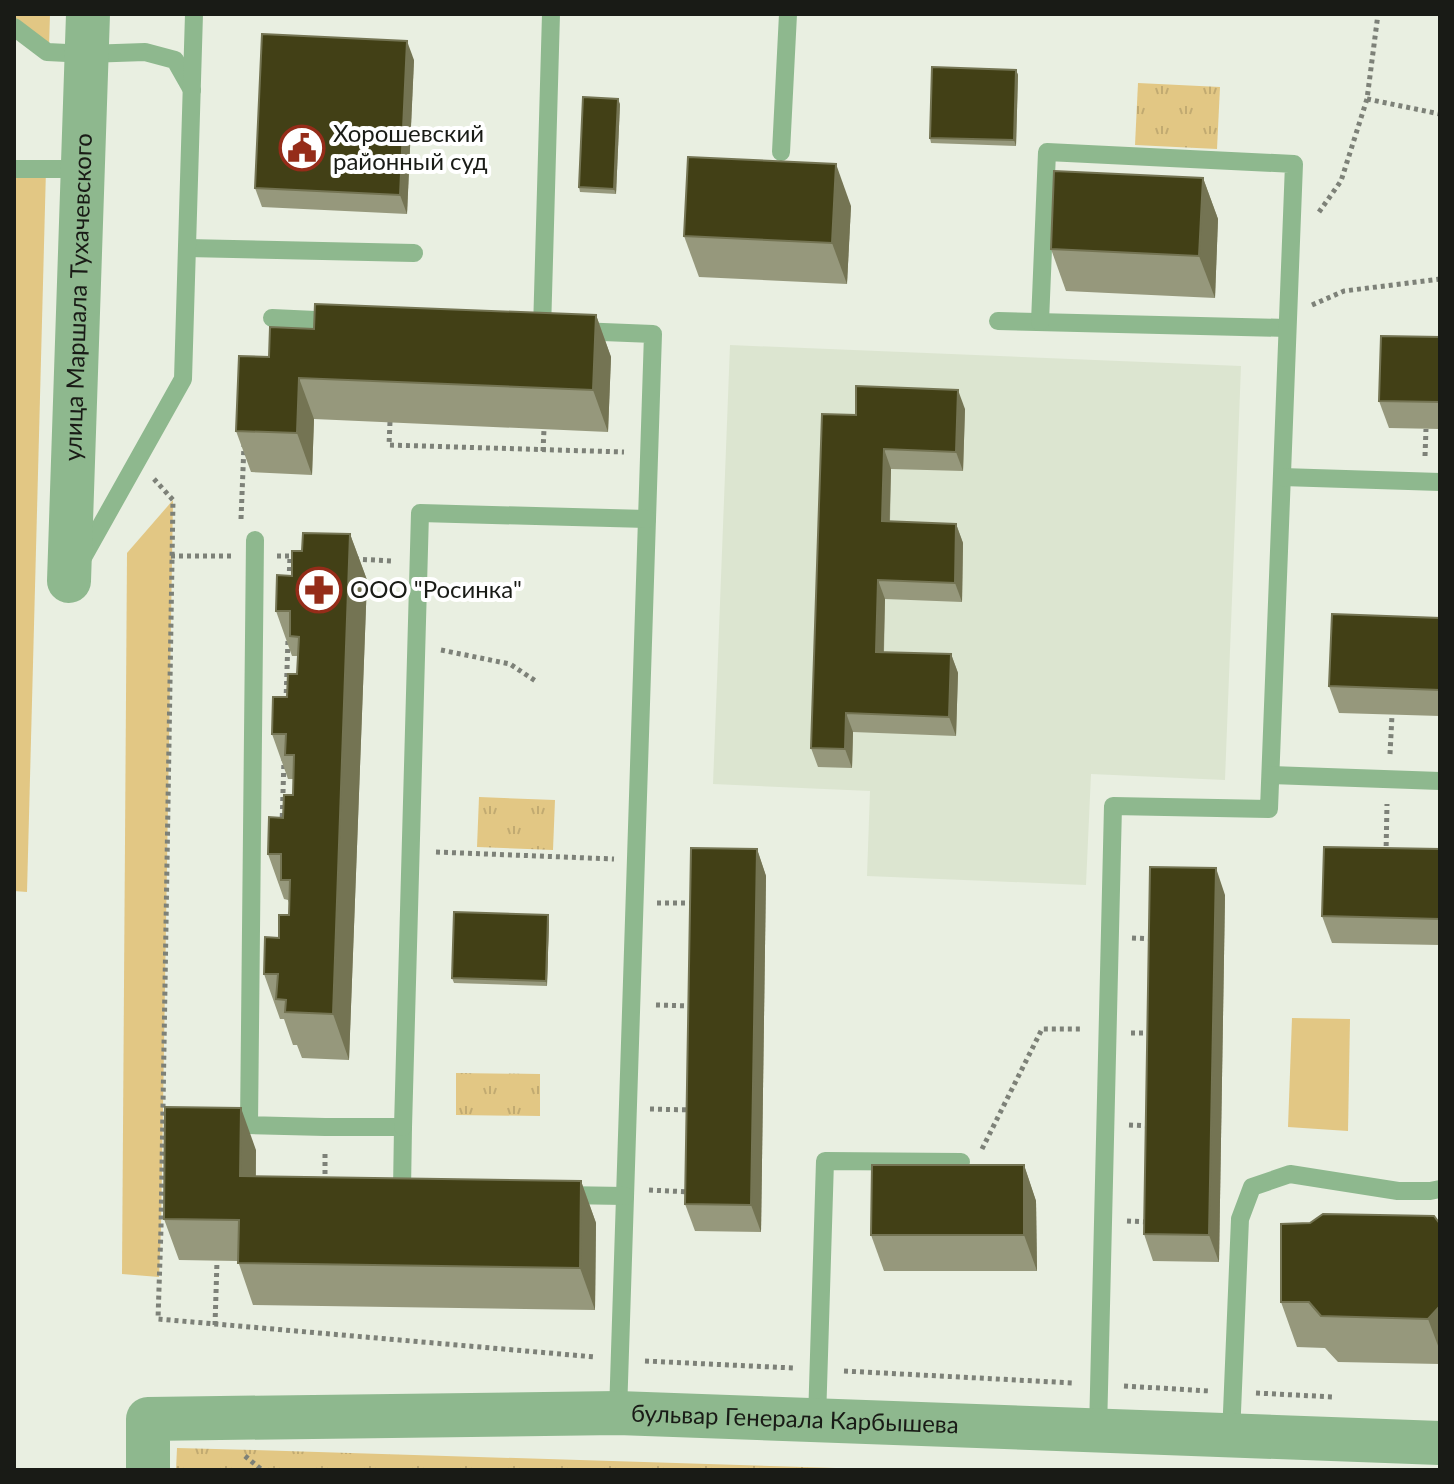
<svg xmlns="http://www.w3.org/2000/svg" width="1454" height="1484" viewBox="0 0 1454 1484" font-family="Lato,sans-serif">
<style>
.built{fill:#dce5d0}
.green{fill:#e2c784}
.park{fill:url(#park-tufts)}
.lines{fill:none;stroke-linecap:round;stroke-linejoin:round}
.path{stroke:#7d8178;stroke-width:5;stroke-dasharray:4 4;stroke-linecap:butt}
.service{stroke:#8eb88e;stroke-width:18}
.tertiary{stroke:#8eb88e;stroke-width:44}
.wall{fill:#96987c}
.shaded-wall{fill:#747453}
.building{fill:#424016;stroke:#747453;stroke-width:2}
.labels{text-anchor:middle;stroke-width:8;stroke-linejoin:round;paint-order:stroke}
.poi-label{font-size:24px;fill:#191b16;stroke:#fff;text-anchor:start}
.street-label{font-size:24px;fill:#191b16;stroke:#fff}
</style>
<defs>
<pattern id="park-tufts" width="24" height="20" patternUnits="userSpaceOnUse" patternTransform="scale(2)"><rect width="24" height="20" fill="#e2c784"/><path d="M3 7l-1-3M5 7V3M7 7l1-3M15 17l-1-3M17 17v-4M19 17l1-3" fill="none" stroke="#c1aa71"/></pattern>
</defs>
<rect width="100%" height="100%" fill="#e9efe1"/>
<polygon class="built" points="730,345 1241,366 1225,780 1091,774 1086,885 867,876 870,791 713,784"/>
<g class="green">
<polygon points="14,14 50,14 49,46 14,19"/>
<polygon points="14,169 46,169 27,892 14,891"/>
<polygon points="173,500 161,1228 159,1277 122,1274 127,553"/>
<polygon points="1292,1018 1350,1019 1348,1131 1288,1127"/>
</g>
<g class="park">
<polygon points="1138,83 1220,87 1217,149 1135,145"/>
<polygon points="479,797 555,800 553,850 477,847"/>
<polygon points="456,1073 540,1074 540,1116 456,1115"/>
<polygon points="177,1448 254,1450 902,1470 176,1470"/>
</g>
<g class="lines">
<g class="path">
<polyline points="1367,99 1440,114"/>
<polyline points="1319,212 1341,181 1367,99 1378,14"/>
<polyline points="1312,305 1344,291 1440,279"/>
<polyline points="390,422 389,445 624,452"/>
<polyline points="543,451 544,429"/>
<polyline points="1425,456 1426,429"/>
<polyline points="154,479 173,500 161,1228 158,1319 595,1357"/>
<polyline points="241,519 244,445"/>
<polyline points="171,556 231,556"/>
<polyline points="277,556 290,556 289,581"/>
<polyline points="355,559 393,561"/>
<polyline points="441,650 510,664 537,682"/>
<polyline points="286,701 288,639"/>
<polyline points="1390,754 1392,715"/>
<polyline points="282,825 284,759"/>
<polyline points="436,852 614,859"/>
<polyline points="1386,854 1387,804"/>
<polyline points="657,903 695,903"/>
<polyline points="1132,938 1154,939"/>
<polyline points="656,1005 694,1006"/>
<polyline points="1131,1033 1153,1033"/>
<polyline points="650,1109 692,1110"/>
<polyline points="1129,1125 1151,1126"/>
<polyline points="982,1149 1042,1029 1082,1029"/>
<polyline points="325,1182 325,1152"/>
<polyline points="649,1190 691,1192"/>
<polyline points="1127,1221 1149,1222"/>
<polyline points="215,1325 217,1261"/>
<polyline points="645,1361 794,1368"/>
<polyline points="844,1371 1074,1383"/>
<polyline points="1124,1386 1210,1391"/>
<polyline points="1256,1393 1334,1397"/>
<polyline points="245,1456 262,1470"/>
</g>
<g class="service">
<polyline points="14,27 47,52 87,54 145,52 175,60 192,90"/>
<polyline points="781,152 788,14"/>
<polyline points="14,169 83,169"/>
<polyline points="187,248 414,253"/>
<polyline points="272,318 337,321"/>
<polyline points="998,321 1287,328"/>
<polyline points="1040,322 1047,152 1294,164 1269,809 1113,806 1098,1431"/>
<polyline points="542,330 551,14"/>
<polyline points="578,331 653,334 618,1413"/>
<polyline points="1282,477 1440,482"/>
<polyline points="255,540 249,1125 325,1127 403,1127 402,1190 412,1190"/>
<polyline points="81,561 183,379 194,14"/>
<polyline points="1271,775 1440,781"/>
<polyline points="403,1127 420,513 647,519"/>
<polyline points="562,1195 625,1196"/>
<polyline points="817,1420 825,1161 961,1162"/>
<polyline points="1231,1436 1240,1219 1252,1187 1290,1174 1398,1191 1430,1191 1440,1189"/>
</g>
<g class="tertiary">
<path id="s1" d="M 69,581 L 88,14"/>
<path id="s2" d="M 148,1470 L 148,1419 L 618,1413 L 1440,1443"/>
</g>
</g>
<g class="wall">
<polygon points="414,60 407,214 262,207 255,188"/>
<polygon points="1016,70 1018,75 1016,146 931,143 930,138"/>
<polygon points="620,104 616,194 580,192 579,187"/>
<polygon points="1203,178 1218,219 1215,298 1066,291 1051,249"/>
<polygon points="851,206 847,284 699,277 684,236"/>
<polygon points="596,315 611,357 608,432 314,419 312,475 251,472 236,431 269,357 314,329"/>
<polygon points="1440,337 1440,429 1389,428 1379,401"/>
<polygon points="965,409 963,471 891,469 890,521 956,524 963,543 962,602 885,599 884,652 951,654 958,673 956,736 853,732 852,768 818,767 811,748 856,415"/>
<polygon points="350,534 367,580 349,1060 302,1058 297,1045 293,1045 284,1019 280,1019 264,974 289,915 289,903 288,900 284,899 268,854 293,795 294,779 288,779 272,734 297,674 298,659 297,656 292,656 276,611 302,551"/>
<polygon points="1440,618 1440,716 1339,713 1329,686"/>
<polygon points="757,849 766,876 761,1232 695,1231 685,1204"/>
<polygon points="1440,849 1440,945 1332,943 1322,916"/>
<polygon points="1225,895 1219,1262 1153,1261 1144,1234"/>
<polygon points="548,915 549,920 547,986 454,983 452,978"/>
<polygon points="256,1150 256,1176 581,1181 596,1223 595,1310 253,1305 238,1261 179,1260 164,1219"/>
<polygon points="1024,1165 1036,1201 1037,1271 884,1271 871,1235"/>
<polygon points="1440,1224 1440,1364 1338,1362 1325,1348 1297,1347 1281,1302"/>
</g>
<g class="shaded-wall">
<polygon points="407,41 414,60 407,214 400,195"/>
<polygon points="1016,70 1018,75 1016,146 1014,140"/>
<polygon points="618,99 620,104 616,194 614,189"/>
<polygon points="836,164 851,206 847,284 832,243"/>
<polygon points="1203,178 1218,219 1215,298 1199,256"/>
<polygon points="596,315 611,357 608,432 593,390"/>
<polygon points="299,378 314,419 312,475 297,433"/>
<polygon points="958,390 965,409 963,471 956,452"/>
<polygon points="884,449 891,469 889,540 882,521"/>
<polygon points="956,524 963,543 962,602 955,583"/>
<polygon points="350,534 367,580 349,1060 333,1014"/>
<polygon points="878,580 885,599 883,671 876,652"/>
<polygon points="951,654 958,673 956,736 949,717"/>
<polygon points="846,713 853,732 852,768 845,749"/>
<polygon points="757,849 766,876 761,1232 751,1205"/>
<polygon points="1216,868 1225,895 1219,1262 1209,1235"/>
<polygon points="548,915 549,920 547,986 546,981"/>
<polygon points="241,1108 256,1150 255,1218 240,1176"/>
<polygon points="1024,1165 1036,1201 1037,1271 1024,1235"/>
<polygon points="581,1181 596,1223 595,1310 580,1268"/>
<polygon points="1440,1306 1440,1351 1428,1319"/>
</g>
<g class="building">
<polygon points="262,34 407,41 400,195 255,188"/>
<polygon points="932,67 1016,70 1014,140 930,138"/>
<polygon points="583,97 618,99 614,189 579,187"/>
<polygon points="688,157 836,164 832,243 684,236"/>
<polygon points="1054,171 1203,178 1199,256 1051,249"/>
<polygon points="315,304 596,315 593,390 299,378 297,433 236,431 239,356 269,357 270,327 314,329"/>
<polygon points="1381,336 1440,337 1440,402 1379,401"/>
<polygon points="856,386 958,390 956,452 884,449 882,521 956,524 955,583 878,580 876,652 951,654 949,717 846,713 845,749 811,748 822,414 856,415"/>
<polygon points="303,533 350,534 333,1014 285,1012 286,1000 276,999 278,974 264,974 265,937 279,938 279,915 289,915 290,880 281,880 281,854 268,854 269,817 283,818 284,795 293,795 294,755 285,755 286,734 272,734 273,697 287,697 288,674 297,674 299,637 290,636 290,611 276,611 277,575 292,576 292,551 302,551"/>
<polygon points="1332,614 1440,618 1440,690 1329,686"/>
<polygon points="1324,847 1440,849 1440,919 1322,916"/>
<polygon points="691,848 757,849 751,1205 685,1204"/>
<polygon points="1150,867 1216,868 1209,1235 1144,1234"/>
<polygon points="454,912 548,915 546,981 452,978"/>
<polygon points="165,1107 241,1108 240,1176 581,1181 580,1268 238,1263 239,1220 164,1219"/>
<polygon points="872,1165 1024,1165 1024,1235 871,1235"/>
<polygon points="1323,1214 1434,1216 1440,1224 1440,1306 1428,1319 1321,1316 1309,1302 1281,1302 1281,1224 1310,1223"/>
</g>
<defs>
<g id="civic-ring" transform="scale(2.3)"><circle r="9.5" fill="#fff" stroke="#952c19" stroke-width="1.5"/><path d="M-.6-6.5H3V-4.5H.6V-3L4-1V1h2V6H-6V1h2V-1L-.6-3ZM-1.2 2.5V6h2.4V2.5Z" fill="#952c19"/></g>
<g id="pharmacy-ring" transform="scale(2.3)"><circle r="9.5" fill="#fff" stroke="#952c19" stroke-width="1.5"/><path d="M-2-6h4v4h4v4h-4v4h-4v-4h-4v-4h4Z" fill="#952c19"/></g>
</defs>
<g fill-rule="evenodd">
<use href="#civic-ring" x="302" y="148"/>
<use href="#pharmacy-ring" x="319" y="590"/>
</g>
<g class="labels">
<g class="poi-label">
<text x="333" y="142">Хорошевский<tspan x="333" dy="28">районный суд</tspan></text>
<text x="350" y="598">ООО "Росинка"</text>
</g>
<g class="street-label">
<text dy="8" stroke="none"><textPath href="#s1" startOffset="284">улица Маршала Тухачевского</textPath></text>
<text dy="8" stroke="none"><textPath href="#s2" startOffset="698">бульвар Генерала Карбышева</textPath></text>
</g>
</g>
<rect width="1454" height="1484" fill="none" stroke="#191b16" stroke-width="32"/>
</svg>
